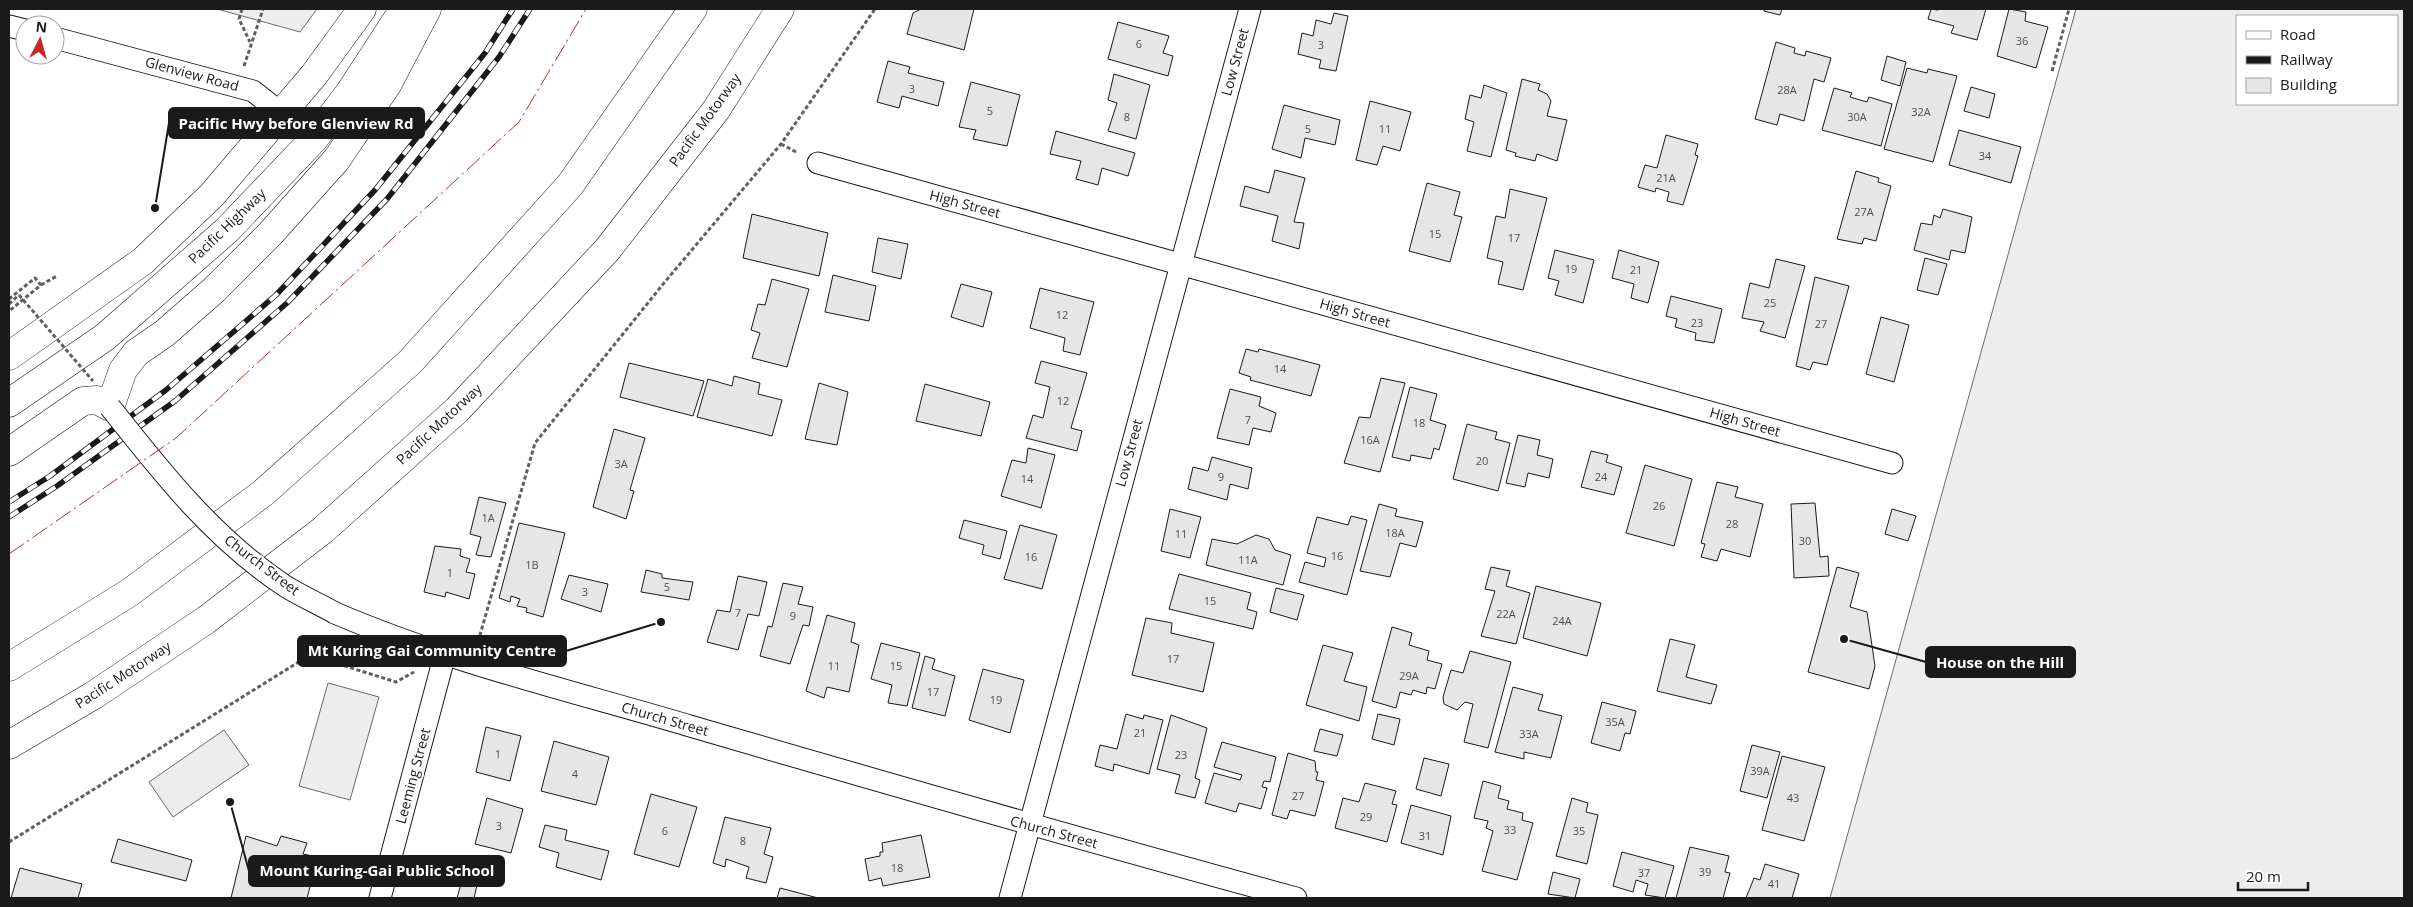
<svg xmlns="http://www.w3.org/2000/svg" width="2413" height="907" viewBox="0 0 2413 907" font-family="'Open Sans',sans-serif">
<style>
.built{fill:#ededed;stroke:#6a6a6a;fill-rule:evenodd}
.building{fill:#e6e6e6;stroke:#1a1a1a}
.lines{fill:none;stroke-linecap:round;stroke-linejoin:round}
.minor-casing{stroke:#1a1a1a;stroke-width:23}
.primary-casing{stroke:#1a1a1a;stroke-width:29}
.motorway-casing{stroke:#1a1a1a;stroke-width:29}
.path{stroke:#5f5f5f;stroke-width:3;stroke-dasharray:4 2.5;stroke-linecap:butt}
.minor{stroke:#fff;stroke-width:21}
.primary{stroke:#fff;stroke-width:28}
.motorway{stroke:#fff;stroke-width:28}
.rail-casing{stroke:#1a1a1a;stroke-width:5.5}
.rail{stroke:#fff;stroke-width:4;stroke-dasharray:11;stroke-linecap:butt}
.minor-bridge-casing{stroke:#1a1a1a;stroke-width:23;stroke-linecap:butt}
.path-bridge{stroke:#5f5f5f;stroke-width:3;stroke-dasharray:4 2.5;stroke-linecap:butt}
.minor-bridge{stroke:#fff;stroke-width:21}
.power{stroke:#c62828;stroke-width:1;stroke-dasharray:18 4 2.5 4;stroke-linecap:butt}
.labels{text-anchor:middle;stroke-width:4;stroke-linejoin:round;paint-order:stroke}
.number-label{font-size:11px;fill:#4d4d4d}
.street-label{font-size:14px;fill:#1a1a1a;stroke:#fff}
.leader{fill:none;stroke:#1a1a1a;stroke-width:2}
.callout-dot{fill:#1a1a1a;stroke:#fff;stroke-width:2}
.callout{fill:#1a1a1a;stroke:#1a1a1a;stroke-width:2}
.callout-label{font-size:15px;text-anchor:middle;font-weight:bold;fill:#fff}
</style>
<rect width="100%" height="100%" fill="#fff"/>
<g class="built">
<polygon points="217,9 317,9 300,32"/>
<path d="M 2076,9 L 2404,9 L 2404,898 L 1830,898 ZM 2237,16 L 2397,16 L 2397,104 L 2237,104 Z"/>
<polygon points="328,683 379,697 350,800 299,786"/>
<polygon points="224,730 249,765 173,817 149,782"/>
</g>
<g class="building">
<polygon points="921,9 974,9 964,50 907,34 913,13"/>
<polygon points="1764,9 1782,9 1780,15 1764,11"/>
<polygon points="1931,9 1938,10 1939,9 1986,9 1977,40 1951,33 1954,26 1928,19"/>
<polygon points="2009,9 2026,12 2025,21 2048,27 2036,68 1997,56"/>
<polygon points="1334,13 1348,16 1336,71 1319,68 1321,60 1298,54 1302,33 1313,36 1316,20 1331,24"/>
<polygon points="1118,22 1169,36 1163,53 1173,56 1168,76 1108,59"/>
<polygon points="1776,42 1795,48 1794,53 1805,56 1806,51 1831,58 1824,82 1814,79 1804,121 1780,114 1777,125 1755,119"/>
<polygon points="1887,56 1906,62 1900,86 1881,80"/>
<polygon points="888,61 910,67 908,73 944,82 938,106 902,96 899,108 877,102"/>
<polygon points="1907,68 1927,73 1928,69 1957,76 1933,162 1884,149"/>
<polygon points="1114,74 1150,85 1136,139 1108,131 1117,103 1108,100"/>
<polygon points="1522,79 1540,84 1538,90 1547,94 1551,101 1547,116 1567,120 1557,161 1537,154 1535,161 1515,156 1516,153 1506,150"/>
<polygon points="971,82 1020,95 1007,146 973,139 976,130 959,127"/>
<polygon points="1484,85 1507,93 1491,157 1467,151 1474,122 1465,119 1470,95 1481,98"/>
<polygon points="1971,87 1995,94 1989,118 1964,111"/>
<polygon points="1834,88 1852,93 1850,97 1867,102 1869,97 1892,104 1881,146 1822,130"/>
<polygon points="1370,101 1411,112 1400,151 1383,146 1377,165 1356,160"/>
<polygon points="1284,105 1340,120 1335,145 1305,138 1301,158 1272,149"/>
<polygon points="1959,130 2021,147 2011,183 1949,165"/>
<polygon points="1056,131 1135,153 1128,176 1102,168 1098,185 1076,179 1081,161 1050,154"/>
<polygon points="1666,135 1698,144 1695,155 1698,156 1683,205 1667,201 1669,192 1656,188 1655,192 1638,187 1645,165 1657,168"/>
<polygon points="1275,170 1305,178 1294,222 1304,223 1299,249 1272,241 1278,216 1240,206 1245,186 1269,193"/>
<polygon points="1856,171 1879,178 1878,182 1891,186 1876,241 1864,238 1862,244 1837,239"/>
<polygon points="1427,183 1460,192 1454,215 1462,217 1450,262 1409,251"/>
<polygon points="1510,189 1547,198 1523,290 1498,284 1503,262 1487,258 1496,216 1505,218"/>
<polygon points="1943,209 1972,217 1965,253 1951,250 1949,260 1914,250 1921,223 1932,225 1934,215 1940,218"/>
<polygon points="752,214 828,233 819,276 743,258"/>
<polygon points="878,238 908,244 901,279 872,272"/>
<polygon points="1555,250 1594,260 1583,303 1555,295 1559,281 1548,278"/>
<polygon points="1619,250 1659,262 1648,303 1631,298 1634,284 1612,278"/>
<polygon points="1925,258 1947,264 1938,295 1917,290"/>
<polygon points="1776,259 1805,266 1785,338 1760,331 1764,322 1742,318 1750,283 1769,288"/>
<polygon points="833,275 876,286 869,321 825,312"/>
<polygon points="1815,277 1849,286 1827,365 1813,362 1810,370 1796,366"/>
<polygon points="772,279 809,289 787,367 752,358 760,333 751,330 758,304 765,305"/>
<polygon points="961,284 992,292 983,327 951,317"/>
<polygon points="1040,288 1094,302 1080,355 1063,351 1065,338 1030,328"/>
<polygon points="1671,296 1722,309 1714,343 1695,340 1696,333 1675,327 1677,319 1666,316"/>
<polygon points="1881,317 1909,325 1894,382 1866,374"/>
<polygon points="1246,349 1258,352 1259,349 1320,365 1311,396 1250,380 1251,377 1239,373"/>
<polygon points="1041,361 1087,373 1071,428 1082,431 1077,451 1026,438 1033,415 1043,418 1050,387 1035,383"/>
<polygon points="629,363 704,381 693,416 620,397"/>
<polygon points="734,376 760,383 758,394 782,400 772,436 697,417 708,379 732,386"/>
<polygon points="1381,378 1405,383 1380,472 1344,463 1359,417 1370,418"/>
<polygon points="819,383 848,392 837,445 805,439"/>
<polygon points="925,384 990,402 981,436 916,421"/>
<polygon points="1410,387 1437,394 1430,420 1446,425 1439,450 1434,448 1431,459 1411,455 1410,461 1392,457"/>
<polygon points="1230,389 1261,397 1259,406 1276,413 1271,432 1253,428 1249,445 1217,438"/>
<polygon points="1467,424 1497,432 1495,439 1510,443 1498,491 1453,479"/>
<polygon points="614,429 645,438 630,490 634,491 626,519 593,507"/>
<polygon points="1518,435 1540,440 1537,455 1553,459 1549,478 1528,473 1525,487 1506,483"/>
<polygon points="1028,448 1055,455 1041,508 1001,496 1012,460 1026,463"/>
<polygon points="1591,451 1608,455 1606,462 1622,467 1614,495 1581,487"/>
<polygon points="1212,457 1252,468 1248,489 1230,484 1227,500 1188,489 1193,467 1208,471"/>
<polygon points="1645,465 1692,479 1674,546 1626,533"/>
<polygon points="1717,482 1738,487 1735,497 1763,504 1750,557 1721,549 1717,561 1701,557 1705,544 1701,543"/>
<polygon points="479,497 506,503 491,557 476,555 481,537 470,534"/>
<polygon points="1815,503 1820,557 1828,556 1829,576 1794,578 1791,504"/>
<polygon points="1379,504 1397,509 1395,516 1423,522 1416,547 1400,543 1390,577 1360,571"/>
<polygon points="1170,509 1201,517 1190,558 1161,551"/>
<polygon points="1892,509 1916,516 1908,541 1885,534"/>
<polygon points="1351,516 1367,520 1347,595 1299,582 1305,562 1324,567 1326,558 1307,553 1317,517 1348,525"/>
<polygon points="964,520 1007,531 1000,559 982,554 984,545 959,538"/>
<polygon points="519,523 565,533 543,617 526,612 527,608 517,606 520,599 511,596 510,602 499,598"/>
<polygon points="1020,525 1057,535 1042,589 1004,579"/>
<polygon points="1256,535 1269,539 1275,550 1291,555 1283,585 1206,565 1212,539 1237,544"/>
<polygon points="435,546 461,549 460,556 470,559 466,572 475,574 469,599 446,592 445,597 424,592"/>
<polygon points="1491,567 1510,571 1506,586 1530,593 1516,644 1481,636 1495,591 1485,589"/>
<polygon points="1837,567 1859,573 1850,607 1867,612 1875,666 1869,689 1808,672"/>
<polygon points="646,570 662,574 662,578 693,582 689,600 641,592"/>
<polygon points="1179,574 1251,593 1247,609 1257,612 1253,629 1169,609"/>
<polygon points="569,575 608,584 601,612 561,599"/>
<polygon points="738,576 767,582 759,616 748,614 738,650 707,642 717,610 730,612"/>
<polygon points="783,583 803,587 798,604 813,607 809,626 803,625 790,664 760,656 768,626 772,627"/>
<polygon points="1536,586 1601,603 1587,656 1523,638"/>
<polygon points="1276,588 1304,595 1297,620 1270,612"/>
<polygon points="827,615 855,623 851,642 859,645 849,692 827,687 824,698 806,691"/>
<polygon points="1146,618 1172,623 1171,633 1214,643 1203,692 1132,675"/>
<polygon points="1392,627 1412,633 1409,645 1429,651 1427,660 1442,664 1435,689 1427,687 1426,694 1413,690 1411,695 1400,692 1396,708 1372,701"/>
<polygon points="1670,639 1695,645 1686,677 1717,685 1711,704 1657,691"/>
<polygon points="881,643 920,653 907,706 888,703 892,685 871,679"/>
<polygon points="1323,645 1353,653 1344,681 1367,687 1359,721 1306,705"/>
<polygon points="1470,651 1511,662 1488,748 1464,742 1473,704 1465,702 1457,710 1444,704 1443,697 1451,670 1463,673"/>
<polygon points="925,656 935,659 932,669 955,676 945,716 912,708"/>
<polygon points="983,669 1024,680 1010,733 969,720"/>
<polygon points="1513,687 1543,695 1538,710 1562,716 1551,758 1524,752 1524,759 1495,752"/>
<polygon points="1602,702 1636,711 1630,734 1625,733 1620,751 1591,743"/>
<polygon points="1126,714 1143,719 1144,715 1163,720 1149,774 1114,764 1113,771 1095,766 1100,745 1117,749"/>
<polygon points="1378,714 1400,719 1394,745 1372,739"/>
<polygon points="1171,715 1207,728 1195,778 1200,780 1195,798 1175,793 1180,775 1157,769"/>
<polygon points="486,727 521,736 510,781 476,772"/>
<polygon points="1320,729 1343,735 1337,756 1314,751"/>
<polygon points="554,741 609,757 596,805 541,791"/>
<polygon points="1222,742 1276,757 1270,782 1264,781 1262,787 1267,788 1261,809 1239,803 1236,812 1205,803 1214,773 1240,780 1242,775 1214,767"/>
<polygon points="1752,745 1780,752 1767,798 1740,791"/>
<polygon points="1288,753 1315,761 1316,772 1318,772 1316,780 1324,782 1315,816 1290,810 1287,819 1272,815"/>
<polygon points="1782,756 1825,767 1804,841 1762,830"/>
<polygon points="1424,758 1449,764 1441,796 1416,789"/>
<polygon points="1483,781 1501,786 1498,798 1509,801 1507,809 1523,813 1522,820 1533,823 1517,880 1482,871 1493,831 1486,828 1488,821 1474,818"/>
<polygon points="1365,783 1396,791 1392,804 1397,805 1387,842 1335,828 1343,798 1359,802"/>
<polygon points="651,794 697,807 679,867 634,854"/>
<polygon points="487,798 523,809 511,853 475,844"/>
<polygon points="1572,798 1588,803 1586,812 1598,815 1587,864 1556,856"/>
<polygon points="1411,805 1451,816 1443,855 1401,843"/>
<polygon points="725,817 771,828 764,854 773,857 766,883 746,878 749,867 726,859 725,867 713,863"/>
<polygon points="545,825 567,830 565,840 609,851 601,880 556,867 559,853 539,847"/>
<polygon points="921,835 930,877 883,886 881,878 869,881 865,859 880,856 880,852 883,852 882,843"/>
<polygon points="246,836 277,846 281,836 307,843 303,854 318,857 307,898 231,898"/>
<polygon points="118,839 192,860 186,881 111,862"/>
<polygon points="1690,847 1729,856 1725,872 1730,873 1723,898 1676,898"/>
<polygon points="1622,852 1674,866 1665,898 1645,895 1648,884 1636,880 1633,892 1613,886"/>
<polygon points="1765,864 1799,874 1792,898 1746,898 1754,878 1760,880"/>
<polygon points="20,868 82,884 78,898 11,898"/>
<polygon points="1553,872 1580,879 1575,898 1548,894"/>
<polygon points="463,877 478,881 474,898 457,898"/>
<polygon points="780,888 818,898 777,898"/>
</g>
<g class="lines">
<g class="minor-casing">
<g id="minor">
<polyline points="9,26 25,30"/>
<polyline points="55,38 253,91 314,139"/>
<polyline points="818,163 1892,463"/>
<path d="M 335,613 C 449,662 572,691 690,726 C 892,785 1094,843 1296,898"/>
<polyline points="380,898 445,654"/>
<polyline points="1010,898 1250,9"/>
</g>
</g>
<g class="primary-casing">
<g id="primary">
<polyline points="9,356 143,261 212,195 314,75 362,9"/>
<polyline points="9,403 105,337 226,231 314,139 350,92 404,9"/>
<polyline points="9,452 83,401 97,400 110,407 123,370 136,353 165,333 214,290 270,234 337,159 387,85 427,9"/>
</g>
</g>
<g class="motorway-casing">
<g id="motorway">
<polyline points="9,667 129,593 263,493 410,362 570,185 693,9"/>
<polyline points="9,745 94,695 206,620 323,530 457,410 607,250 716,110 780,9"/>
</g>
</g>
<g class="path">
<polyline points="242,9 239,19 250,42"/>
<polyline points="244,66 263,9"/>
<polyline points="2052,71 2069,9"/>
<polyline points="781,144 798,153"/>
<polyline points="41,285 57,276"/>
<polyline points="9,299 35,278 41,285 9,311"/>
<polyline points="9,304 19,295"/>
<polyline points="478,642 535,443 664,283 781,144 875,9"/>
<polyline points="9,842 310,655 396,682 414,672"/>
</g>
<use href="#minor" class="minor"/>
<use href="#primary" class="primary"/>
<use href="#motorway" class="motorway"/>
<g class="rail-casing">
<g id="rail">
<polyline points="9,502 50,476 166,390 276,295 375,190 485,53 513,9"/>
<polyline points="9,517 57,486 175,401 287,303 387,199 499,57 530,9"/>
</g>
</g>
<use href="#rail" class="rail"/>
<g class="minor-bridge-casing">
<path id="minor-bridge" d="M 110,407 C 162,473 214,539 285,586 C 301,596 319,604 335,613"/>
</g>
<polyline class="path-bridge" points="19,295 93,381"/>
<use href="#minor-bridge" class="minor-bridge"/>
<polyline class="power" points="9,554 176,438 519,122 586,9"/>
</g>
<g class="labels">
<g class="number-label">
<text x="2022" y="45">36</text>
<text x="1139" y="48">6</text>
<text x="1321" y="49">3</text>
<text x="912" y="93">3</text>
<text x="1787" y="94">28A</text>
<text x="990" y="115">5</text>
<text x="1921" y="116">32A</text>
<text x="1127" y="121">8</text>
<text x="1857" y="121">30A</text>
<text x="1308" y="133">5</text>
<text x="1385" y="133">11</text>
<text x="1985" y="160">34</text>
<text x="1666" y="182">21A</text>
<text x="1864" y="216">27A</text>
<text x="1435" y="238">15</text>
<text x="1514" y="242">17</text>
<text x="1571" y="273">19</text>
<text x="1636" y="274">21</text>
<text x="1770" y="307">25</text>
<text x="1062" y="319">12</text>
<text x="1697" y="327">23</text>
<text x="1821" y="328">27</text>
<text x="1280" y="373">14</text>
<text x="1063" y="405">12</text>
<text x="1248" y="424">7</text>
<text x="1419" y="427">18</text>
<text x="1370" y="444">16A</text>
<text x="1482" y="465">20</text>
<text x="621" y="468">3A</text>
<text x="1221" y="481">9</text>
<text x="1601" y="481">24</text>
<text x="1027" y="483">14</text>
<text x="1659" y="510">26</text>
<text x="488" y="522">1A</text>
<text x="1732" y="528">28</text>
<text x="1395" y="537">18A</text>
<text x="1181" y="538">11</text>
<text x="1805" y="545">30</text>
<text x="1337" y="560">16</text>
<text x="1031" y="561">16</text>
<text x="1248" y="564">11A</text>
<text x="532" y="569">1B</text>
<text x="450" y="577">1</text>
<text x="667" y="591">5</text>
<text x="585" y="596">3</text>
<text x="1210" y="605">15</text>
<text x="738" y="617">7</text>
<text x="1506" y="618">22A</text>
<text x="793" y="620">9</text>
<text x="1562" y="625">24A</text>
<text x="1173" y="663">17</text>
<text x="834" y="670">11</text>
<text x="896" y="670">15</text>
<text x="1409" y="680">29A</text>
<text x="933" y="696">17</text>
<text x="996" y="704">19</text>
<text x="1615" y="726">35A</text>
<text x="1140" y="737">21</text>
<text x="1529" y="738">33A</text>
<text x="498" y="758">1</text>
<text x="1181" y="759">23</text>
<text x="1760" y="775">39A</text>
<text x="575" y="778">4</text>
<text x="1298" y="800">27</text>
<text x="1793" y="802">43</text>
<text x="1366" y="821">29</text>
<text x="499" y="830">3</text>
<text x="1510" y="834">33</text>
<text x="665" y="835">6</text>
<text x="1579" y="835">35</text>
<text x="1425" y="840">31</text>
<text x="743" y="845">8</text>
<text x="897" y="872">18</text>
<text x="1705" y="876">39</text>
<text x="1644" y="877">37</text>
<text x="1774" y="888">41</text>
</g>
<g class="street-label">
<text transform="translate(1235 62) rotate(-75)" y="5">Low Street</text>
<text transform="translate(192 74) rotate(15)" y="5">Glenview Road</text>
<text transform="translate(705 120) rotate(-54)" y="5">Pacific Motorway</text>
<text transform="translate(965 204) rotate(15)" y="5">High Street</text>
<text transform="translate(227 226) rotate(-44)" y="5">Pacific Highway</text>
<text transform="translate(1355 313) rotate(16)" y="5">High Street</text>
<text transform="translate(1745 422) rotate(16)" y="5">High Street</text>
<text transform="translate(439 424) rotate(-43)" y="5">Pacific Motorway</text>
<text transform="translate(1129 453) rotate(-75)" y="5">Low Street</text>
<text transform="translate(262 565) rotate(37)" y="5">Church Street</text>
<text transform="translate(123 675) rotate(-33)" y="5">Pacific Motorway</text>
<text transform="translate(665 719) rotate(16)" y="5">Church Street</text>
<text transform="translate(413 776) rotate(-75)" y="5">Leeming Street</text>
<text transform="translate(1054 832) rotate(15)" y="5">Church Street</text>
</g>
</g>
<path class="leader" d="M155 208L169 123M661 622L566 651M1844 639L1926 662M230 802L249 871"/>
<g class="callout-dot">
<circle cx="155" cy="208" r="5"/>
<circle cx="661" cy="622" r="5"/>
<circle cx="1844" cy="639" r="5"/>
<circle cx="230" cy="802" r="5"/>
</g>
<g class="callout">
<rect x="169" y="108" width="255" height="30" rx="5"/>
<rect x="298" y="636" width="268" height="30" rx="5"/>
<rect x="1926" y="647" width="149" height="30" rx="5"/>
<rect x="249" y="856" width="255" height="30" rx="5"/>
</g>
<g class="callout-label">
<text x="296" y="129">Pacific Hwy before Glenview Rd</text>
<text x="432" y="656">Mt Kuring Gai Community Centre</text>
<text x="2000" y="668">House on the Hill</text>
<text x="377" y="876">Mount Kuring-Gai Public School</text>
</g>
<rect width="2413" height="907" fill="none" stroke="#1a1a1a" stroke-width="20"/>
<rect x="2236" y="15" width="162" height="90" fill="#ffffff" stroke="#a3a3a3"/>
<rect x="2246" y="31" width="25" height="8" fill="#ffffff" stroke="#a3a3a3"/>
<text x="2280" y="40" font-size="15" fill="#1a1a1a">Road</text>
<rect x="2246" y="56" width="25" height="8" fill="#1a1a1a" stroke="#a3a3a3"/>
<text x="2280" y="65" font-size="15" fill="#1a1a1a">Railway</text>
<rect x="2246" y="78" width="25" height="15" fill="#e6e6e6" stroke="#a3a3a3"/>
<text x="2280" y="90" font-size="15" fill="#1a1a1a">Building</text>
<g transform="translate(40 40) rotate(6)"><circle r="24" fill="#ffffff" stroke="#a3a3a3"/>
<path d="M0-4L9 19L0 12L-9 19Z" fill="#c62828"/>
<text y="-8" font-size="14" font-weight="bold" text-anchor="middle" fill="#1a1a1a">N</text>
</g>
<path d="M2238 882v8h70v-8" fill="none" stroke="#1a1a1a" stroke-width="2.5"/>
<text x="2246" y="882" font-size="15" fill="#1a1a1a" stroke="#ffffff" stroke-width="4" paint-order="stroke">20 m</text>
</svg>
